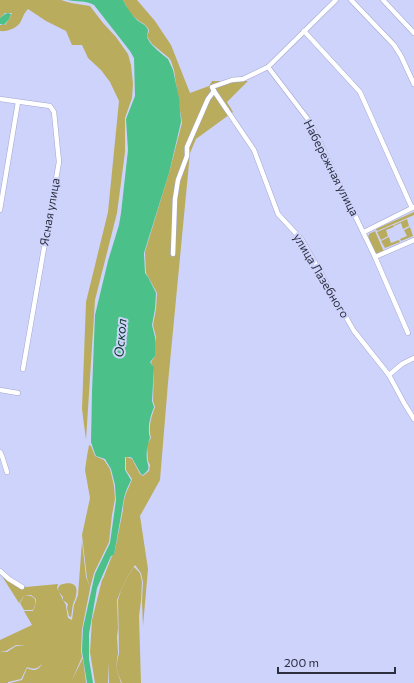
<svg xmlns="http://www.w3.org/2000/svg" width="414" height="683" viewBox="0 0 414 683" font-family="Commissioner,sans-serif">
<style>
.green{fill:#baac5d}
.water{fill:#4cc089}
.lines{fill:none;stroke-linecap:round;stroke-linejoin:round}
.minor-casing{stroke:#a1a6cd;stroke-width:5.5}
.minor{stroke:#fff;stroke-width:4.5}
.labels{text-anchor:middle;stroke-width:4;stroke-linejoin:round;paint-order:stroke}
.street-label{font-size:12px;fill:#2d2f3f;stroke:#ced3fc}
.water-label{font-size:13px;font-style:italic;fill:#073a24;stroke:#ced3fc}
</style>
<rect width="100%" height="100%" fill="#ced3fc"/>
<g class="green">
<path d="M 0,0 L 61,0 L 71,3 L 90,6 L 103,23 L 116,37 L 128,54 L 131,65 L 133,84 L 132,98 L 125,118 L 125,152 L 117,213 L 95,300 L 86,440 L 82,409 L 86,302 L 108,212 L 119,101 L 110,82 L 101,70 L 88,58 L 82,45 L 72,45 L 66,31 L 46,21 L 28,9 C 23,15 24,15 21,21 C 18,28 7,32 0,31 L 0,25 L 5,25 L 9,19 L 12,13 L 5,13 L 0,18 Z"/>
<path d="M 123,0 L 137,0 L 155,21 L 171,45 L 190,93 L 209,86 L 212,81 L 248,81 L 227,102 L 233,112 L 196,139 L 190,153 L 168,383 L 160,480 L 140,516 L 148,569 L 143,626 L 142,602 L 143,582 L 141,573 L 135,565 L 128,576 L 121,590 L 117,600 L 118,628 L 117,637 L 118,653 L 116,667 L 121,683 L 109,683 L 109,662 L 108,683 L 95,683 L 90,652 L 92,620 L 102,580 L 105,575 L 104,576 L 112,556 L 114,555 L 123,510 C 123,504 125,494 128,489 C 129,486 131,483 132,479 L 126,470 L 126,457 L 130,458 L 132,459 L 140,474 L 143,476 L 149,471 L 150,465 L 148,461 L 147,445 L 151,438 C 148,428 151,417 155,407 L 153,401 L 154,367 L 152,365 L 151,362 L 155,356 L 155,342 L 156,337 L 153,325 L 156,309 L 157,293 L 146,273 L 145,252 L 169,173 L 182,123 L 174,70 L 171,61 L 169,58 L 152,44 L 148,38 L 147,36 L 149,31 L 148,28 L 144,24 L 139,21 L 130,13 Z"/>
<polygon points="414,212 414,215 377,231 376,229"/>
<polygon points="407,219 409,226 403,229 401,223 394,226 394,225"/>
<polygon points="393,225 394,227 386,230 388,236 381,240 377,232"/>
<polygon points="410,227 413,236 401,241 400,239 407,236 404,230"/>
<polygon points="375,231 384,252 379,254 374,252 368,238 369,234"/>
<polygon points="389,237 391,243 399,240 400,242 385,248 381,241"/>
<path d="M 89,445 L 91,446 L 95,456 L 104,460 L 110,469 L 114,486 L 115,499 L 112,515 L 109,542 L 94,573 L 90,588 L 90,589 L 82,629 L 81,651 L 82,657 L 72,680 L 83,658 L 86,683 L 10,683 L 22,680 L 27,668 C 35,672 38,670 43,663 C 37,669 35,670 27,667 L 21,679 L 8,682 L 8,683 L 0,683 L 0,652 L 7,652 L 16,646 L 26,646 L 16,645 L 6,651 L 0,652 L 0,640 L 32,625 L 24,611 L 33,611 L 35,606 L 36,599 L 31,595 L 24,596 L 19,603 L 0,573 L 0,572 L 26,587 L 58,584 L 57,588 L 59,591 L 58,588 L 60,585 C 69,582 79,582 76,595 C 76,598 74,601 73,604 C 72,608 72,613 71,617 L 69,616 L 67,608 L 68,604 L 63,600 L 63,597 L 59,592 L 63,600 L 66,605 L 66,607 L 68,618 L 72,620 L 74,605 L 78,595 L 82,541 L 86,577 L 90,587 L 87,578 L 82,535 L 90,498 L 85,470 L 87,456 Z"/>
<polygon points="134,567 140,573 142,582 141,601 139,616 141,683 122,683 119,676 116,667 119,653 118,600 121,590 128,576"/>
<polygon points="24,596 31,596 35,599 35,605 33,610 24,610 20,603"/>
</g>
<g class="water">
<path d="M 67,0 L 123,0 C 127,8 131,14 137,20 C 140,23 145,24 147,28 C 150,32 145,35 148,39 C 151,46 162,54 168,59 L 173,70 L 179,98 L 181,122 L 169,173 L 144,253 L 145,273 L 148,277 L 156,293 L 155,309 L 152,325 L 155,337 L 155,356 L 150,362 L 152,365 L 154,367 L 152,401 L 154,407 C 150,417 147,428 150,438 C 147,445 146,453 147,461 C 148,465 149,466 148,470 L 143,475 L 141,474 L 132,458 L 130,457 L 125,457 L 125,470 L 131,480 C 130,483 128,486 127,489 C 124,495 123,504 122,510 L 114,555 L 111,556 L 97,588 L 89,634 L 89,659 L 93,683 L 87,683 L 82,651 L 83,628 L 95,574 L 110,543 L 116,500 L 115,485 L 111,469 L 105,459 L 96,456 L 95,454 L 91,442 L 92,392 L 95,315 L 108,261 L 119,225 L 121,213 L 128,150 L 126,119 L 135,96 L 134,58 L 130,51 L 94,5 C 86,0 76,2 67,0 Z"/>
<polygon points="8,13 11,14 9,19 4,25 0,24 0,18 5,14"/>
</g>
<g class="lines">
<g class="minor-casing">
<g id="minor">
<polyline points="336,0 268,67 243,79 232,80 212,87 214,91 254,150 278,214 302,240 354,331 389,375 404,403 414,419"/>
<polyline points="351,0 394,45 401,56 414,84"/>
<polyline points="383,0 414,33"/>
<polyline points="304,31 360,92 412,208"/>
<polyline points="268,67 310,122 375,257 414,240"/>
<polyline points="0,99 50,106 54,112 59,162 23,369"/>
<polyline points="0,210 18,102"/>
<polyline points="364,232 414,207"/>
<polyline points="173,254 175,199 178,180 187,156 187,147 208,99 214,91"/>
<polyline points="375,257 408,333"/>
<polyline points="389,375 402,364 414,358"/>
<polyline points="0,390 18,393"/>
<polyline points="0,452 2,456 7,472"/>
<polyline points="0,571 9,579 22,587"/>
</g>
</g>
<use href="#minor" class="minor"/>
</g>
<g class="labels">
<g class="street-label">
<text transform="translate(331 168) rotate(63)" y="4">Набережная улица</text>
<text transform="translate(50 212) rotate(-80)" y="4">Ясная улица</text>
<text transform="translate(321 276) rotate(59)" y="4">улица Лазебного</text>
</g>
<g class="water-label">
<text transform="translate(120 338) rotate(-85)" y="5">Оскол</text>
</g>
</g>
<path d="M278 667v6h117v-6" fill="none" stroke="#2d2f3f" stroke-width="2"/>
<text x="284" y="667" font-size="12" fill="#2d2f3f" stroke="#ced3fc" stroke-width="3" paint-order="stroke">200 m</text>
</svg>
